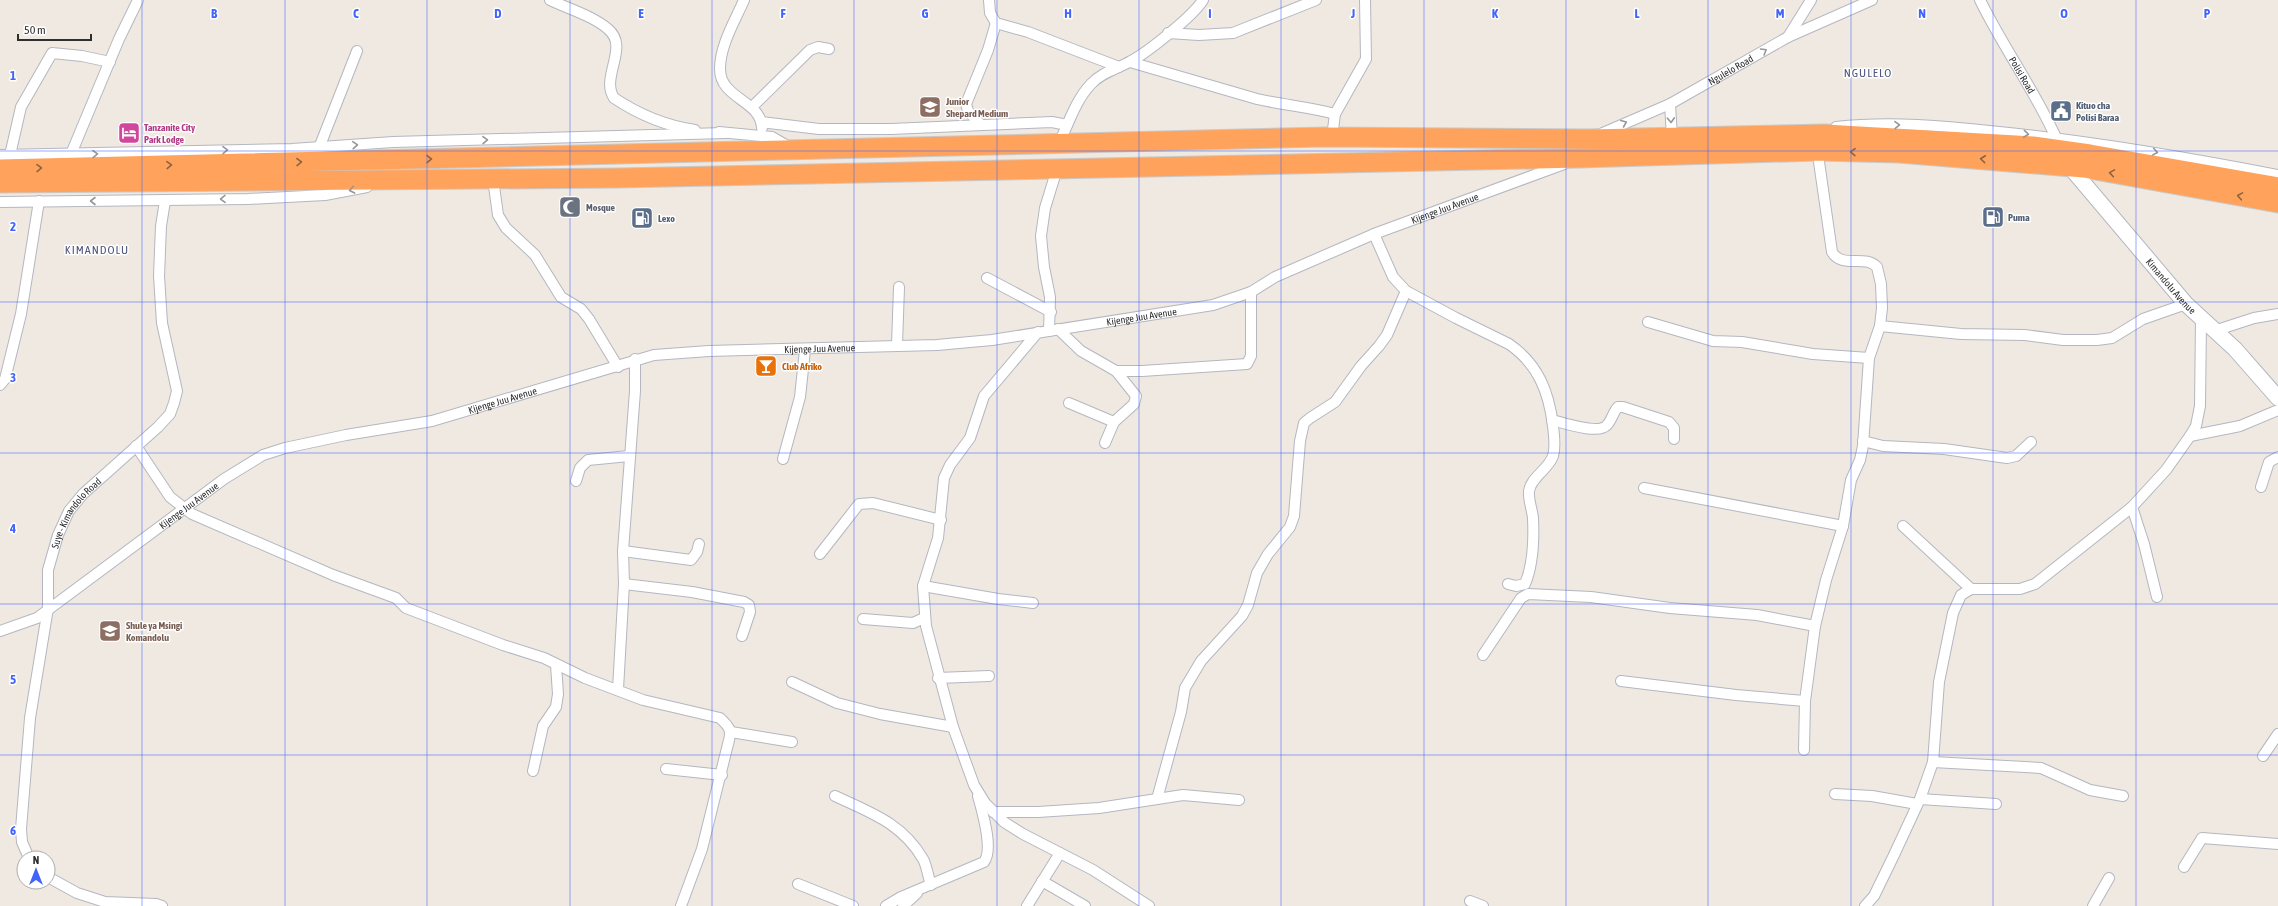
<svg xmlns="http://www.w3.org/2000/svg" width="2278" height="906" viewBox="0 0 2278 906" font-family="'Asap Condensed',sans-serif">
<style>
.lines{fill:none;stroke-linecap:round;stroke-linejoin:round}
.street-casing{stroke:#b4b7c1;stroke-width:12}
.secondary-casing{stroke:#b4b7c1;stroke-width:17}
.highway-casing{stroke:#c9c9c9;stroke-width:21}
.street{stroke:#fff;stroke-width:10}
.secondary{stroke:#fff;stroke-width:15}
.highway{stroke:#ffa35c;stroke-width:19}
.oneway{stroke:#969696}
.oneway2{stroke:#8c6343}
.grid{fill:none;stroke:#4264fb;stroke-width:1;stroke-opacity:0.55}
.labels{text-anchor:middle;stroke-width:3;stroke-linejoin:round;paint-order:stroke}
.street-label{font-size:10px;fill:#2e2e2e;stroke:#fff}
.education-label{font-size:10px;font-weight:bold;fill:#785e54;stroke:#fff;text-anchor:start}
.service-label{font-size:10px;font-weight:bold;fill:#4e5e75;stroke:#fff;text-anchor:start}
.hotel-label{font-size:10px;font-weight:bold;fill:#b23c85;stroke:#fff;text-anchor:start}
.worship-label{font-size:10px;font-weight:bold;fill:#5b616d;stroke:#fff;text-anchor:start}
.food-label{font-size:10px;font-weight:bold;fill:#c56008;stroke:#fff;text-anchor:start}
.quarter-label{font-size:12px;letter-spacing:1px;fill:#4d5680;stroke:#fff}
.grid-label{font-size:13px;text-anchor:middle;font-weight:bold;fill:#4264fb;stroke:#fff;stroke-width:3;stroke-linejoin:round;paint-order:stroke}
</style>
<rect width="100%" height="100%" fill="#efe9e1"/>
<g class="lines">
<g class="street-casing">
<g id="street">
<path d="M 550,0 C 569,9 593,16 608,29 C 630,47 600,77 614,98 C 638,114 667,126 695,130"/>
<path d="M 744,0 C 735,21 720,45 720,69 C 720,99 761,100 762,128"/>
<polyline points="989,0 990,13 996,23 1028,32 1119,67"/>
<path id="s1" d="M 1980,0 C 2004,49 2036,92 2058,142"/>
<polyline points="1168,33 1199,35 1233,33 1316,0"/>
<polyline points="1788,37 1811,0"/>
<path d="M 1130,62 L 1257,99 C 1283,105 1309,107 1335,114"/>
<polyline points="1670,104 1672,137"/>
<polyline points="752,107 810,50 818,47 829,49"/>
<polyline points="761,122 819,129 891,129 1052,122 1067,125"/>
<polyline points="980,124 968,111 966,104 988,50 996,23"/>
<path d="M 1836,127 C 1890,121 1945,126 1999,132 C 2093,141 2185,157 2278,175"/>
<polyline points="719,132 772,137 791,148"/>
<path id="s2" d="M 1598,135 L 1670,104 L 1788,37 L 1872,0"/>
<polyline points="1332,137 1335,114 1366,59 1365,0"/>
<path d="M 1059,143 C 1069,123 1075,101 1091,84 C 1102,72 1117,69 1131,61 C 1148,52 1193,16 1203,0"/>
<polyline points="319,148 357,51"/>
<polyline points="71,154 119,39 138,0"/>
<polyline points="0,155 292,149 393,142 725,133"/>
<polyline points="10,155 21,107 52,53 82,56 110,62"/>
<polyline points="493,179 498,215 506,228 535,255 561,297 581,309 589,319 618,367"/>
<polyline points="0,202 248,199 325,195 367,187"/>
<path d="M 1374,234 L 1393,277 L 1406,291 L 1456,318 L 1509,344 C 1538,364 1549,392 1553,426 C 1554,436 1556,446 1553,456 C 1548,470 1531,477 1529,491 C 1528,499 1532,509 1533,518 C 1534,539 1533,565 1525,584 L 1516,586 L 1508,584"/>
<polyline points="987,278 1051,312"/>
<polyline points="1648,322 1713,341 1742,342 1813,354 1869,358"/>
<polyline points="1880,326 1961,334 2025,335 2063,340 2097,340 2112,338 2143,319 2186,304"/>
<polyline points="1058,329 1081,351 1116,371 1136,396 1134,404 1114,422 1105,443"/>
<polyline points="1049,331 1050,297 1044,267 1041,236 1045,208 1057,169"/>
<polyline points="2214,331 2254,318 2278,314"/>
<polyline points="1038,332 984,396 970,438 950,465 944,478 938,538 923,586 926,626 953,727 974,785 985,803 1004,822 1023,834 1093,870 1149,906"/>
<polyline points="897,345 899,287"/>
<polyline points="1116,371 1142,371 1247,364 1251,356 1251,292"/>
<polyline points="0,385 5,379 21,314 39,201"/>
<polyline points="1069,403 1114,422"/>
<path d="M 1552,420 C 1564,423 1599,435 1607,425 C 1612,420 1613,412 1618,407 L 1623,407 L 1669,422 L 1674,428 L 1674,439"/>
<polyline points="2190,436 2240,426 2278,410"/>
<polyline points="1863,441 1883,446 1944,449 2007,458 2016,456 2031,442"/>
<path d="M 136,446 L 170,497 L 192,514 L 333,575 L 396,598 L 406,608 L 503,645 L 544,658 L 585,678 L 643,700 L 720,718 C 728,726 732,729 729,740 L 702,849 L 681,906"/>
<polyline points="783,459 800,397 805,350"/>
<polyline points="576,481 580,468 588,460 629,456"/>
<polyline points="2261,487 2269,462 2278,457"/>
<polyline points="1644,488 1843,526"/>
<polyline points="2132,507 2144,544 2157,597"/>
<polyline points="1903,526 1971,589"/>
<polyline points="623,551 691,560 697,552 699,544"/>
<polyline points="820,554 859,504 873,503 941,520"/>
<polyline points="624,584 692,592 744,602 749,605 750,612 742,636"/>
<polyline points="923,586 998,599 1033,603"/>
<polyline points="863,619 913,623 924,618"/>
<path id="s3" d="M 0,631 L 37,618 L 224,479 L 263,455 L 285,448 L 346,435 L 432,421 L 654,355 L 709,351 L 937,345 L 992,340 L 1213,305 L 1251,292 L 1275,277 L 1374,234 L 1564,164"/>
<polyline points="1483,655 1521,598 1528,594 1591,597 1670,608 1757,615 1815,626"/>
<polyline points="938,678 989,676"/>
<polyline points="1621,681 1736,695 1805,701"/>
<polyline points="792,682 837,703 880,714 953,727"/>
<polyline points="618,689 624,584 623,551 635,391 635,359"/>
<polyline points="731,732 792,742"/>
<path d="M 1804,750 L 1805,701 L 1815,626 L 1826,580 L 1843,526 L 1851,480 L 1860,460 L 1863,446 L 1869,358 L 1880,326 L 1882,308 L 1881,284 L 1877,267 C 1865,254 1842,269 1832,252 L 1819,162"/>
<polyline points="2263,756 2278,734"/>
<polyline points="1933,762 2041,768 2090,790 2123,796"/>
<polyline points="666,769 722,775"/>
<polyline points="533,771 543,726 556,707 558,694 556,665"/>
<polyline points="1835,794 1872,796 1917,804"/>
<path d="M 835,796 C 871,813 902,823 923,859 C 927,866 928,877 931,885"/>
<polyline points="1157,799 1181,712 1185,688 1201,661 1242,616 1248,605 1257,573 1268,554 1290,527 1294,516 1300,441 1304,423 1310,418 1335,402 1361,366 1379,346 1387,335 1406,291"/>
<polyline points="1920,799 1996,804"/>
<polyline points="993,812 1038,812 1099,808 1183,795 1239,800"/>
<path id="s4" d="M 29,858 L 22,842 L 21,829 L 30,718 L 48,608 L 48,570 L 58,535 L 69,511 L 83,494 L 158,427 L 170,414 L 174,403 L 177,391 L 162,323 L 159,276 L 161,226 L 165,201"/>
<polyline points="2184,867 2202,838 2278,844"/>
<polyline points="48,877 77,893 105,902 156,904 162,906"/>
<polyline points="1042,881 1085,906"/>
<polyline points="798,884 853,906"/>
<polyline points="1470,901 1483,906"/>
<path d="M 886,906 L 901,897 L 984,862 C 994,849 982,811 978,796"/>
<polyline points="903,906 917,893"/>
<polyline points="1027,906 1060,853"/>
<polyline points="1865,906 1874,896 1894,855 1920,799 1933,762 1939,682 1953,613 1961,595 1971,589 2020,589 2035,584 2132,507 2166,470 2190,436 2196,426 2200,406 2201,320"/>
<polyline points="2093,906 2109,878"/>
</g>
</g>
<g class="secondary-casing">
<g id="secondary">
<path id="s5" d="M 2070,167 L 2186,304 L 2235,349 L 2278,398"/>
</g>
</g>
<g class="highway-casing">
<g id="highway">
<polyline points="0,169 1325,137 1588,139 1825,134 2033,146 2090,154 2278,187"/>
<polyline points="0,183 617,178 1580,158 1818,151 1899,153 2084,168 2278,203"/>
</g>
</g>
<use href="#street" class="street"/>
<use href="#secondary" class="secondary"/>
<use href="#highway" class="highway"/>
</g>
<defs><path id="oneway-chevron" d="M-2-3.5L2.5 0L-2 3.5" fill="none" stroke-width="1.6" stroke-linecap="round" stroke-linejoin="round"/></defs>
<g class="oneway">
<use href="#oneway-chevron" transform="translate(1764 51) rotate(-31)"/>
<use href="#oneway-chevron" transform="translate(1671 120) rotate(87)"/>
<use href="#oneway-chevron" transform="translate(1624 123) rotate(-22)"/>
<use href="#oneway-chevron" transform="translate(1897 125) rotate(-1)"/>
<use href="#oneway-chevron" transform="translate(2026 134) rotate(6)"/>
<use href="#oneway-chevron" transform="translate(485 140) rotate(-1)"/>
<use href="#oneway-chevron" transform="translate(355 145) rotate(-4)"/>
<use href="#oneway-chevron" transform="translate(225 150) rotate(-1)"/>
<use href="#oneway-chevron" transform="translate(2155 152) rotate(10)"/>
<use href="#oneway-chevron" transform="translate(95 154) rotate(-1)"/>
<use href="#oneway-chevron" transform="translate(352 190) rotate(169)"/>
<use href="#oneway-chevron" transform="translate(223 199) rotate(179)"/>
<use href="#oneway-chevron" transform="translate(93 201) rotate(180)"/>
</g>
<g class="oneway2">
<use href="#oneway-chevron" transform="translate(1853 152) rotate(-179)"/>
<use href="#oneway-chevron" transform="translate(429 159) rotate(-1)"/>
<use href="#oneway-chevron" transform="translate(1983 159) rotate(-174)"/>
<use href="#oneway-chevron" transform="translate(299 162) rotate(-1)"/>
<use href="#oneway-chevron" transform="translate(169 165) rotate(-2)"/>
<use href="#oneway-chevron" transform="translate(39 168) rotate(-1)"/>
<use href="#oneway-chevron" transform="translate(2112 173) rotate(-171)"/>
<use href="#oneway-chevron" transform="translate(2240 196) rotate(-170)"/>
</g>
<path class="grid" d="M 142,0 L 142,906M 285,0 L 285,906M 427,0 L 427,906M 570,0 L 570,906M 712,0 L 712,906M 854,0 L 854,906M 997,0 L 997,906M 1139,0 L 1139,906M 1281,0 L 1281,906M 1424,0 L 1424,906M 1566,0 L 1566,906M 1708,0 L 1708,906M 1851,0 L 1851,906M 1993,0 L 1993,906M 2136,0 L 2136,906M 0,151 L 2278,151M 0,302 L 2278,302M 0,453 L 2278,453M 0,604 L 2278,604M 0,755 L 2278,755"/>
<defs>
<g id="school-square" transform="scale(1.15)"><rect x="-9" y="-9" width="18" height="18" rx="4" fill="#8d6e63" stroke="#fff"/><path d="M0-5L7-2L0 1L-7-2ZM-4 1L0 2.5L4 1V4Q0 6-4 4Z" fill="#fff"/></g>
<g id="civic-square" transform="scale(1.15)"><rect x="-9" y="-9" width="18" height="18" rx="4" fill="#5c6f8a" stroke="#fff"/><path d="M-.6-6.5H3V-4.5H.6V-3L4-1V1h2V6H-6V1h2V-1L-.6-3ZM-1.2 2.5V6h2.4V2.5Z" fill="#fff"/></g>
<g id="hotel-square" transform="scale(1.15)"><rect x="-9" y="-9" width="18" height="18" rx="4" fill="#d1479c" stroke="#fff"/><path d="M-6-4.5h1.5V1H6V5H4.5V3h-9V5H-6ZM-4 0a1.8 1.8 0 1 1 3.6 0ZM.5 0V-2.5h3Q6-2.5 6 0Z" fill="#fff"/></g>
<g id="mosque-square" transform="scale(1.15)"><rect x="-9" y="-9" width="18" height="18" rx="4" fill="#6b7280" stroke="#fff"/><path d="M3.5-4.9A6 6 0 1 0 3.5 4.9A5 5 0 1 1 3.5-4.9Z" fill="#fff"/></g>
<g id="fuel-square" transform="scale(1.15)"><rect x="-9" y="-9" width="18" height="18" rx="4" fill="#5c6f8a" stroke="#fff"/><path d="M-5.5-6h7V0h2V4h1.3V-2.5L3-4.5l.8-.8L6-3V5H2.5V1h-1V6h-7ZM-4.2-4.7v3.2H.2V-4.7Z" fill="#fff"/></g>
<g id="bar-square" transform="scale(1.15)"><rect x="-9" y="-9" width="18" height="18" rx="4" fill="#e8710a" stroke="#fff"/><path d="M-6-5H6L.8 .8V4.5H3.5V6h-7V4.5H-.8V.8Z" fill="#fff"/></g>
</defs>
<g fill-rule="evenodd">
<use href="#school-square" x="930" y="107"/>
<use href="#civic-square" x="2061" y="111"/>
<use href="#hotel-square" x="129" y="133"/>
<use href="#mosque-square" x="570" y="207"/>
<use href="#fuel-square" x="1993" y="217"/>
<use href="#fuel-square" x="642" y="218"/>
<use href="#bar-square" x="766" y="366"/>
<use href="#school-square" x="110" y="631"/>
</g>
<g class="labels">
<g class="street-label">
<text dy="4" stroke="none"><textPath href="#s2" startOffset="148">Ngulelo Road</textPath></text>
<text dy="4" stroke="none"><textPath href="#s1" startOffset="86">Polisi Road</textPath></text>
<text dy="4" stroke="none"><textPath href="#s3" startOffset="1536">Kijenge Juu Avenue</textPath></text>
<text dy="4" stroke="none"><textPath href="#s5" startOffset="156">Kimandolu Avenue</textPath></text>
<text dy="4" stroke="none"><textPath href="#s3" startOffset="1212">Kijenge Juu Avenue</textPath></text>
<text dy="4" stroke="none"><textPath href="#s3" startOffset="888">Kijenge Juu Avenue</textPath></text>
<text dy="4" stroke="none"><textPath href="#s3" startOffset="564">Kijenge Juu Avenue</textPath></text>
<text dy="4" stroke="none"><textPath href="#s3" startOffset="228">Kijenge Juu Avenue</textPath></text>
<text dy="4" stroke="none"><textPath href="#s4" startOffset="356">Suye - Kimandolo Road</textPath></text>
</g>
<g class="education-label">
<text x="946" y="105">Junior<tspan x="946" dy="12">Shepard Medium</tspan></text>
<text x="126" y="629">Shule ya Msingi<tspan x="126" dy="12">Komandolu</tspan></text>
</g>
<g class="service-label">
<text x="2076" y="109">Kituo cha<tspan x="2076" dy="12">Polisi Baraa</tspan></text>
<text x="2008" y="221">Puma</text>
<text x="658" y="222">Lexo</text>
</g>
<g class="hotel-label">
<text x="144" y="131">Tanzanite City<tspan x="144" dy="12">Park Lodge</tspan></text>
</g>
<g class="worship-label">
<text x="586" y="211">Mosque</text>
</g>
<g class="food-label">
<text x="782" y="370">Club Afriko</text>
</g>
<g class="quarter-label">
<text x="1868" y="77">NGULELO</text>
<text x="97" y="254">KIMANDOLU</text>
</g>
</g>
<g class="grid-label">
<text x="214" y="18">B</text>
<text x="356" y="18">C</text>
<text x="498" y="18">D</text>
<text x="641" y="18">E</text>
<text x="783" y="18">F</text>
<text x="925" y="18">G</text>
<text x="1068" y="18">H</text>
<text x="1210" y="18">I</text>
<text x="1353" y="18">J</text>
<text x="1495" y="18">K</text>
<text x="1637" y="18">L</text>
<text x="1780" y="18">M</text>
<text x="1922" y="18">N</text>
<text x="2064" y="18">O</text>
<text x="2207" y="18">P</text>
<text x="13" y="80">1</text>
<text x="13" y="231">2</text>
<text x="13" y="382">3</text>
<text x="13" y="533">4</text>
<text x="13" y="684">5</text>
<text x="13" y="835">6</text>
</g>
<g transform="translate(36 870)"><circle r="19" fill="#ffffff" stroke="#ababab"/>
<path d="M0-3L7 15L0 10L-7 15Z" fill="#4264fb"/>
<text y="-6" font-size="11" font-weight="bold" text-anchor="middle" fill="#2e2e2e">N</text>
</g>
<path d="M18 34v6h73v-6" fill="none" stroke="#2e2e2e" stroke-width="2"/>
<text x="24" y="34" font-size="12" fill="#2e2e2e" stroke="#ffffff" stroke-width="3" paint-order="stroke">50 m</text>
</svg>
